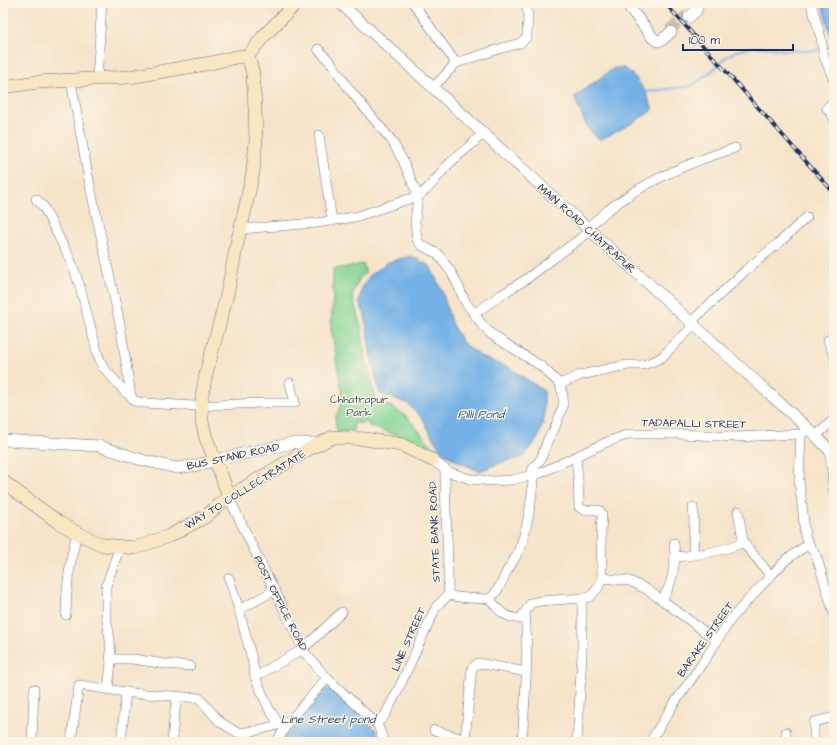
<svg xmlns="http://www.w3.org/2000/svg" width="837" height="745" viewBox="0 0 837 745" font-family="'Architects Daughter',sans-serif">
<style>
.green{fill:#82d393;stroke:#4e8178}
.water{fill:#74b1e6;stroke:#4870a2}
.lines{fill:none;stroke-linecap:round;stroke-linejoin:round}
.stream{stroke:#74b1e6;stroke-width:2}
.tertiary-tunnel{stroke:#cac0b4;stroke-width:11;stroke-dasharray:11 5.5;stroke-linecap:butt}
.minor-casing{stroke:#686e84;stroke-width:10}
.tertiary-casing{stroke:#686e84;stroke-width:12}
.secondary-casing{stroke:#686e84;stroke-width:14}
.minor{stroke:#fff;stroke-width:9}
.tertiary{stroke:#fff;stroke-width:11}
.secondary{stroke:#f9e7c3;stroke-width:13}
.rail-casing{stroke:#1b2f5e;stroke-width:3.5}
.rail{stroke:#fcf5e5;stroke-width:2;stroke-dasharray:6;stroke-linecap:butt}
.labels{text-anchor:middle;stroke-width:3;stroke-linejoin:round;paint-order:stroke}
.street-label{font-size:11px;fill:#1b2f5e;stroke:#fcf5e5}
.park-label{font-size:11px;fill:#35586b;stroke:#fcf5e5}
.water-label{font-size:12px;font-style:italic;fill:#365687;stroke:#fcf5e5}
</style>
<rect width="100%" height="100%" fill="#fcf5e5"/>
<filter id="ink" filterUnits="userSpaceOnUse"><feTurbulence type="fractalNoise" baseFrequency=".025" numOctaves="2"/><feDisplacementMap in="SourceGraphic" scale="8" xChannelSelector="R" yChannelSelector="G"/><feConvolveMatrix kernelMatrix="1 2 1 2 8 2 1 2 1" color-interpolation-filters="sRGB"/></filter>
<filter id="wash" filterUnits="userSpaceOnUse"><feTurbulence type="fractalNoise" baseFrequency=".012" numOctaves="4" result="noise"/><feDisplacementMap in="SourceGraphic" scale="16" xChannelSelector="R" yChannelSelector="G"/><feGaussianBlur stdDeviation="0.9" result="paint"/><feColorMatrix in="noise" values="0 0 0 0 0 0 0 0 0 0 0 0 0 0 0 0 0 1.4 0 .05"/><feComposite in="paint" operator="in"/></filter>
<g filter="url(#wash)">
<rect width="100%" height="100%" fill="#f6e4ca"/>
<polygon class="green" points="363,264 366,273 360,277 352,296 361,326 366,362 377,405 390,406 406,416 433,447 433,455 405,438 369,426 367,422 353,424 354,431 337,432 335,419 343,399 331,328 333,295 333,269"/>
<g class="water">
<polygon points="822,3 834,3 834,50"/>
<polygon points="614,68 624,68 635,77 646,93 653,110 629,125 600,140 588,129 574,97"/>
<polygon points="411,256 430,266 442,291 452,325 463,343 483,358 510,368 544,391 544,418 538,438 524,457 503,462 479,471 457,461 441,451 432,436 423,419 407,403 380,394 370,351 365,315 359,302 362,288 371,274 388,262"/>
<path d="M 328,688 L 376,730 L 379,742 L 281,742 C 291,729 314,694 328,688 Z"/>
</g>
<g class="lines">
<g class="stream">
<polyline points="826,48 834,45"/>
<polyline points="644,92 691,86 713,70 726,57 736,51 751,47 767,47 785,50 802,51 820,50"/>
</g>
</g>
</g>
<g filter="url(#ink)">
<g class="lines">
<polyline class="tertiary-tunnel" points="669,30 687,15"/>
<g class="minor-casing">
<g id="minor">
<polyline points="413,3 456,63"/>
<polyline points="811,3 821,38 824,57 834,80"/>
<polyline points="318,49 332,64 349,89 392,141 403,161 418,196 415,221 417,240 421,245 438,254 451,272 459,287 464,300 483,326 492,335 541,366 560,384 563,396 563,406 554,430 548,439 541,459 534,467 529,476"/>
<polyline points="97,79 102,3"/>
<polyline points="71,81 90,186 120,324 131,396"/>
<polyline points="433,88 456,63 496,50 520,43 527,37 528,15 526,3"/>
<polyline points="834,101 827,108 834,118"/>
<polyline points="319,135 332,221"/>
<polyline points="36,199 43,206 69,257 73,266 80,287 98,355 103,367 126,393 131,396 134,401 144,403 195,406 262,403 295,403 290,383"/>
<path d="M 587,228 C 594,222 601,216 608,210 C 645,181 690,162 735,148"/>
<path d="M 240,229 L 317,223 L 355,217 L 418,196 C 432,188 439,173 450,163 C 461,152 473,145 483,133"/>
<polyline points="474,314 501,295 525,280 590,231"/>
<polyline points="691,322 746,270 781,241 807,217"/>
<polyline points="828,340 834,355"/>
<polyline points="560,384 581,375 612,368 628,365 642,365 652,362 662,357 694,325"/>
<polyline points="801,434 799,481 803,513 805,537 817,558 834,614"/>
<polyline points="816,436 834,419"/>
<polyline points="830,451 834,494"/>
<polyline points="576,457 578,478 579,507 584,510 599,510 602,514 601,534 602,578"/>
<polyline points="432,460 449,472 470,479 494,481 512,480 538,474 607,442 629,434 679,434 736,437 801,434 809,429"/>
<path d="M 445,469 C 445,511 449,553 448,595"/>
<polyline points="229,498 263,568 285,611 304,652 327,678 377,724 381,733 384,742"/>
<polyline points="693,507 694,519 693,555"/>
<polyline points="738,511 743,540 747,547 771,576"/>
<polyline points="674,543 675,557"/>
<polyline points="229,578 239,610"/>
<polyline points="275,590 239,610 252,659 255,677 269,709 279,724"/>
<path d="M 490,599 C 499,612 505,617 520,619 L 531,603 L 541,601 L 582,598 L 590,597 L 598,588 L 602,578 L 630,581 L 646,589 L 662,600 L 717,641"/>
<path d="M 662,600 C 671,587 674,572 675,557 C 698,555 723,551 744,542"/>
<path d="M 66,615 C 66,587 70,560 77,533"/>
<polyline points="110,659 133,659 165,664 190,666"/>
<polyline points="255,677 303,649 342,612"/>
<polyline points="108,690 111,662 110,640 106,615 106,586 120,546"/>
<path d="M 377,724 L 385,715 L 398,690 L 436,607 L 448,595 C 462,599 476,598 490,599 C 498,591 501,584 506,573 C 510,566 515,559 518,552 C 527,532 533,496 533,475"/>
<polyline points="434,730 472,742"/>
<polyline points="465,740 472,668 478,663 526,672"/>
<polyline points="32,742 34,689"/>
<polyline points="71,742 79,685 132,693 199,698 220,722 238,733 254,731 274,726 292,719"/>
<polyline points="121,742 126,692"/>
<polyline points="172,742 174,718 177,697"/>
<polyline points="277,742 287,724 327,678"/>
<path d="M 522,742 C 525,699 529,655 525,613"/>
<polyline points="577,742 582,655 582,598"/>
<polyline points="650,742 673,705 702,664 731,619 761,586 787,559 809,544"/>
<polyline points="786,742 786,732"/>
<polyline points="814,742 814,722 834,717"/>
</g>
</g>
<g class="tertiary-casing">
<g id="tertiary">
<polyline points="340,3 816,436 834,455"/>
<polyline points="626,3 653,38 658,41 662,40 671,32"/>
<polyline points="689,17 696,11 697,7 696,3"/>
<polyline points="3,440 99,446 142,460 177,468 198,465 223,458 293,443 320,443"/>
</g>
</g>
<g class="secondary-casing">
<g id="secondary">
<polyline points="251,52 263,37 296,3"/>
<polyline points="3,87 37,82 129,77 211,63 236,57 245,56"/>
<polyline points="3,481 13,489 58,522 77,533 103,545 135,548 169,536 205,517 222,502 242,489 307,450 333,437 365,439 402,445 432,460"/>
<polyline points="229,498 222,477 206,438 202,422 202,395 206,374 227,295 237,243 244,214 253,172 256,139 255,109 253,74 249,60"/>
</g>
</g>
<use href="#minor" class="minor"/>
<use href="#tertiary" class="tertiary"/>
<use href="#secondary" class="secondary"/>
<g class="rail-casing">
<polyline id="rail" points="665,3 834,193"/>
</g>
<use href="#rail" class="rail"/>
</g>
</g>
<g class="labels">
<g class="street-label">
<text transform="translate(587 228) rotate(42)" y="4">MAIN ROAD CHATRAPUR</text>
<text transform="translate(694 423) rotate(1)" y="4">TADAPALLI STREET</text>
<text transform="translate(233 456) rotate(-12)" y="4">BUS STAND ROAD</text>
<text transform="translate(245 489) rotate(-32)" y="4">WAY TO COLLECTRATATE</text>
<text transform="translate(434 532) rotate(-92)" y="4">STATE BANK ROAD</text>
<text transform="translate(281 603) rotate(63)" y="4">POST OFFICE ROAD</text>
<text transform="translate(408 639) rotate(-66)" y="4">LINE STREET</text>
<text transform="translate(705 639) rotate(-55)" y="4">BARAKE STREET</text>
</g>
<g class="park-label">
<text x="359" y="403">Chhatrapur<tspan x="359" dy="13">Park</tspan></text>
</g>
<g class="water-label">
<text x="481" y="418">Pilli Pond</text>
<text x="328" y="723">Line Street pond</text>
</g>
</g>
<rect width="837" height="745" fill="none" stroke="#fcf5e5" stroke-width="16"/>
<path d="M683 44v6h110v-6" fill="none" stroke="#1b2f5e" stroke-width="2"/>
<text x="689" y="44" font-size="12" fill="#1b2f5e" stroke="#fcf5e5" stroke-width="3" paint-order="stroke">100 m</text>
</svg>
